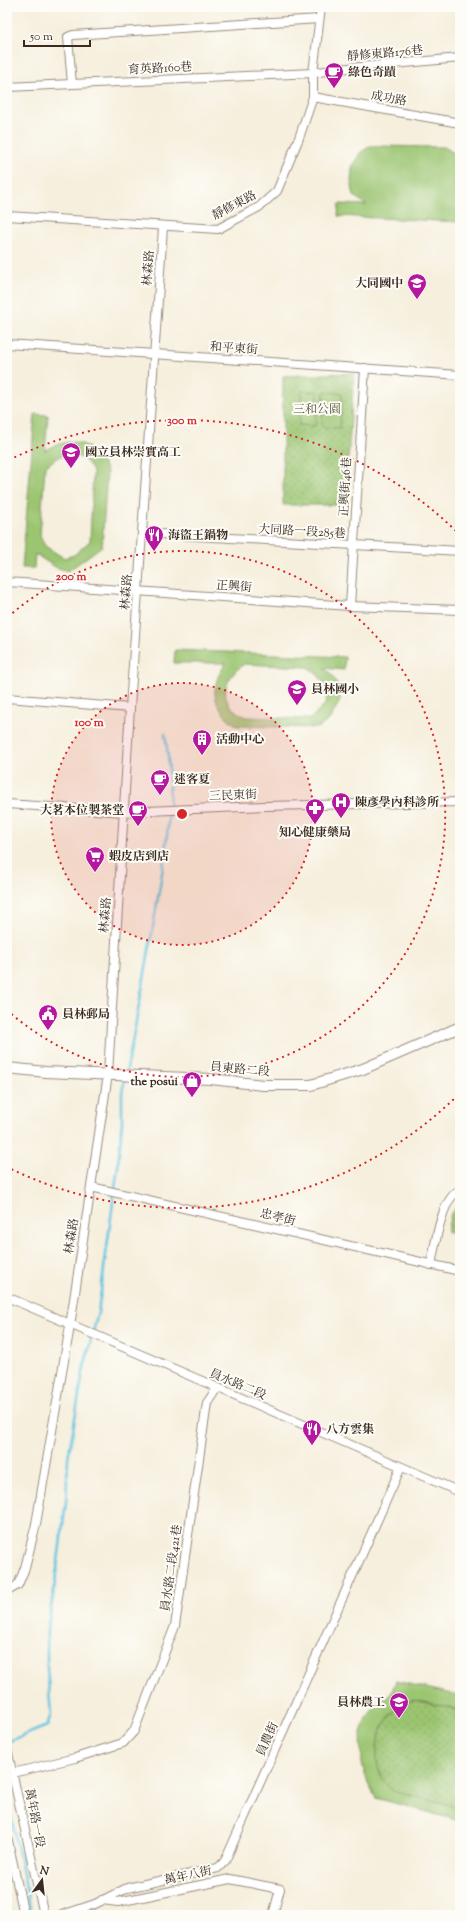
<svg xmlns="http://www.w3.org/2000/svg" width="467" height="1922" viewBox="0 0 467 1922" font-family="'Sorts Mill Goudy','Noto Serif TC',serif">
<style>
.green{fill:url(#green-dots);stroke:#6b7848}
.pitch{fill:#9bc571;stroke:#6b7848;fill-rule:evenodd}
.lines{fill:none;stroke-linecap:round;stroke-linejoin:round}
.stream{stroke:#64c4e2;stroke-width:2.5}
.minor-casing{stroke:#988c7e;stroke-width:10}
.tertiary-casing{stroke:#988c7e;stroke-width:12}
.minor{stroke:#fff;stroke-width:8}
.tertiary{stroke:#fff;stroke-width:10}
.ring{fill:none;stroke:#d62828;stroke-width:2;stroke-dasharray:2 4}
.labels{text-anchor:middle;stroke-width:4;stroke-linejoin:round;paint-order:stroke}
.street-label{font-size:12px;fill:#3b2a1e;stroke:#fdfcf7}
.poi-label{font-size:12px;font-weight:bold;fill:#3b2a1e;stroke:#fdfcf7;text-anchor:start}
.park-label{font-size:12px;fill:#585837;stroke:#fdfcf7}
.centre{fill:#d62828;stroke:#fdfcf7;stroke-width:2}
.ring-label{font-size:12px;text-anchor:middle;font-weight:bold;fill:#d62828;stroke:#fdfcf7;stroke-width:4;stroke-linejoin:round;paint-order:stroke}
</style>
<defs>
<pattern id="green-dots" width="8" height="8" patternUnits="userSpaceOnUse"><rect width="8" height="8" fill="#9bc571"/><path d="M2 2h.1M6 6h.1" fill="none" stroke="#86a961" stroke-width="1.8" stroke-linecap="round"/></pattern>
</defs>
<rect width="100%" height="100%" fill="#fdfcf7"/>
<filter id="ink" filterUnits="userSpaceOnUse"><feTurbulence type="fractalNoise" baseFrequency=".025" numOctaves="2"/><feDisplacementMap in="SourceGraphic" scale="8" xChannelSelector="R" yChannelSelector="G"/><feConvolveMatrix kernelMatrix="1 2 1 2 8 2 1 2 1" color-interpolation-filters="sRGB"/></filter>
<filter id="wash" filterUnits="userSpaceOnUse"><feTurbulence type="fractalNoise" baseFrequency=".012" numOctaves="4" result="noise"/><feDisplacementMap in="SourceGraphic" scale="16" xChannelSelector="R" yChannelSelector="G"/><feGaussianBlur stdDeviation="0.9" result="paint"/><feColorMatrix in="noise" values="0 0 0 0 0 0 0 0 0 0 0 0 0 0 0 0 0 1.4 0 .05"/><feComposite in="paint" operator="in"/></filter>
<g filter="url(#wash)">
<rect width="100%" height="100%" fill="#f6efdd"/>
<g class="green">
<polygon points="354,373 345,505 283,505 283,376"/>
<polygon points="460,1204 460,1235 447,1232 451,1213"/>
<path d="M 415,1700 L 460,1710 L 460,1807 L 395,1792 C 362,1770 376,1708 415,1700 Z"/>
</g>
<g class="pitch">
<polygon points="370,146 444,147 459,156 460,222 338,216 339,204 367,205 354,196 351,182 352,167 360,153"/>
<polygon points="302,391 318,392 315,426 299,425"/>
<polygon points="324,392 342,393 340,428 322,427"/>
<path d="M 35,414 L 48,415 L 45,451 C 72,433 95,443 107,472 L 102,546 L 68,571 L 55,567 L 35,554 L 34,568 L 22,568 ZM 67,454 C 79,455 89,461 93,472 L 90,541 L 74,555 L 64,558 L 45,546 L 40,536 L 45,467 L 55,459 Z"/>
<path d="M 175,650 L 345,657 L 344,670 L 324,668 L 331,674 L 336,682 L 339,690 L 340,701 L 329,720 L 318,728 L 237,726 C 212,707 208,689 226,663 L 174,663 ZM 244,664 L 308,667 L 319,676 L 325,685 L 327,693 L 326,703 L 310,719 L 246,717 C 217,704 221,681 244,664 Z"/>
<path d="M 396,1681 L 460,1696 L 460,1710 L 415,1700 C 376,1708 362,1770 395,1792 L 460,1807 L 460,1821 L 376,1798 L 368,1784 L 362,1764 L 361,1732 L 366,1718 L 379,1702 L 391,1693 Z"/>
</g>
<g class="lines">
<g class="stream">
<path d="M 126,1074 C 137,1017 148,960 157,903 C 167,847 175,791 165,734"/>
<polyline points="7,1742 47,1726 51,1714 47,1668 47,1631 54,1590 66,1502 68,1458 84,1367 98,1313 118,1166 122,1122 122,1093 125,1078"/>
<polyline points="7,1799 32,1915"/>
</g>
</g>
</g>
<g filter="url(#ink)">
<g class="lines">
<g class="minor-casing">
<g id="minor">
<polyline points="72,84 68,37 73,35 319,19"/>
<polyline points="7,87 313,73 338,69 460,58"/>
<polyline points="313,97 460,123"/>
<polyline points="7,216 218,229 259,207 277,191 299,138 313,97 313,73 321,7"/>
<polyline points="7,344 460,375"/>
<polyline points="142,533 460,551"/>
<polyline points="7,582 350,606 460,610"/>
<polyline points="350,606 365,368"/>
<polyline points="7,698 130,708"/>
<polyline points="7,804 124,812 264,806 460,802"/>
<polyline points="91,1187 460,1271"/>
<path d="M 431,1265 C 435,1246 441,1198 460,1190"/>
<polyline points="7,1297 460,1492"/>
<polyline points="7,1591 18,1585 25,1568 36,1524 70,1326 108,1074 130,708 163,227"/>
<polyline points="7,1749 44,1915"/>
<polyline points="13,1773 75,1758 123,1743 134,1731 175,1626 207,1403 217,1388"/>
<polyline points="7,1836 24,1915"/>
<polyline points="102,1900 118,1902 230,1879 280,1889 273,1915"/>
<polyline points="62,1915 95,1904 127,1888 218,1868 225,1861 401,1467"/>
</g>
</g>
<g class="tertiary-casing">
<polyline id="tertiary" points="7,1068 46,1072 211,1079 263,1085 311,1085 363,1069 460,1027"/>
</g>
<use href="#minor" class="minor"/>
<use href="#tertiary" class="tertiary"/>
</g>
</g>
<circle cx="182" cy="814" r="131" fill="#d62828" fill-opacity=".12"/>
<g class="ring">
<circle cx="182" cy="814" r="131"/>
<path d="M8 617A263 263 0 1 1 8 1011"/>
<path d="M458 1095A394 394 0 0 1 9 1168M9 460A394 394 0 0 1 458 533"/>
</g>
<defs>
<g id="cafe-pin" transform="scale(1)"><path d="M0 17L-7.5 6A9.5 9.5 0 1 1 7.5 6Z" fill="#b5179e" stroke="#fdfcf7"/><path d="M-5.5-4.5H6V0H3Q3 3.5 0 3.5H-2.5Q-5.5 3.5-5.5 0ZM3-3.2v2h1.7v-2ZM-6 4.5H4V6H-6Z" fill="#fff"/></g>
<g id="school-pin" transform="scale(1)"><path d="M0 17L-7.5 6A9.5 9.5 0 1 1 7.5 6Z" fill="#b5179e" stroke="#fdfcf7"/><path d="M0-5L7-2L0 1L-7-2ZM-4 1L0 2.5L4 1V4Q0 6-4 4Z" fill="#fff"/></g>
<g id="restaurant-pin" transform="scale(1)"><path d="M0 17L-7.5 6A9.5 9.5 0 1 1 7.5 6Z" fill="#b5179e" stroke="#fdfcf7"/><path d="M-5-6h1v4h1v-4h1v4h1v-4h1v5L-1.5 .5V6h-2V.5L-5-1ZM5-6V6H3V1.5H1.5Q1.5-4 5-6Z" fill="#fff"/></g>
<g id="building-pin" transform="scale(1)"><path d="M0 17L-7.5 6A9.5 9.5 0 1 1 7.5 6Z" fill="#b5179e" stroke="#fdfcf7"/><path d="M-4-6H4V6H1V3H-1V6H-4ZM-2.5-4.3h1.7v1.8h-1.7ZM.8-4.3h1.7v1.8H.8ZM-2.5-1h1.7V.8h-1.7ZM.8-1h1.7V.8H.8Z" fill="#fff"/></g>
<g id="hospital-pin" transform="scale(1)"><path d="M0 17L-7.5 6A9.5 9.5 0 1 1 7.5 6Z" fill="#b5179e" stroke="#fdfcf7"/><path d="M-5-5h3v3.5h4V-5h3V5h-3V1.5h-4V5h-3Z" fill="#fff"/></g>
<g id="pharmacy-pin" transform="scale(1)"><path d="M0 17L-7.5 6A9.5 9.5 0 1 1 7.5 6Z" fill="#b5179e" stroke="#fdfcf7"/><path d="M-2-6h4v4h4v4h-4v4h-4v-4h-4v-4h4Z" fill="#fff"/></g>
<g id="supermarket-pin" transform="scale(1)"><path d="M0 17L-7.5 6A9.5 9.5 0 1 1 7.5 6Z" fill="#b5179e" stroke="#fdfcf7"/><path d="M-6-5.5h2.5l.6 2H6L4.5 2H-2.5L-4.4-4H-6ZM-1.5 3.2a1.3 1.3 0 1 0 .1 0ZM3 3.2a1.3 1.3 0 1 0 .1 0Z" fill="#fff"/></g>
<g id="civic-pin" transform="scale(1)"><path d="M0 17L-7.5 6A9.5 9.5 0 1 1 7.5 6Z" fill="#b5179e" stroke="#fdfcf7"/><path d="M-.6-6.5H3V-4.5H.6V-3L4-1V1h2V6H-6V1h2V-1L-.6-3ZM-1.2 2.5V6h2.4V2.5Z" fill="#fff"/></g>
<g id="shop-pin" transform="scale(1)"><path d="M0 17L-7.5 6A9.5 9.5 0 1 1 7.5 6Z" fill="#b5179e" stroke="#fdfcf7"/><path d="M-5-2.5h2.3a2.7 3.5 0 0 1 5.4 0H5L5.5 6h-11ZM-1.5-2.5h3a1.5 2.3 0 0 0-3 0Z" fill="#fff"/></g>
</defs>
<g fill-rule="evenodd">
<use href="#cafe-pin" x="334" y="72"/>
<use href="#school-pin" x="417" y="283"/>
<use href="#school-pin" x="71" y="452"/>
<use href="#restaurant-pin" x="154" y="535"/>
<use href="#school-pin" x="297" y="689"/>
<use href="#building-pin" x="202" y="739"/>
<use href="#cafe-pin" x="160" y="779"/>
<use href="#hospital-pin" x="341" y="802"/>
<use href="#pharmacy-pin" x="315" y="808"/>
<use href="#cafe-pin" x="138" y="810"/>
<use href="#supermarket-pin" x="95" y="856"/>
<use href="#civic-pin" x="48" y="1014"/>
<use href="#shop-pin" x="192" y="1081"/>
<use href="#restaurant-pin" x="312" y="1429"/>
<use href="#school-pin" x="399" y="1702"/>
</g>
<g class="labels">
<g class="street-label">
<text transform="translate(385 53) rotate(-5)" y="4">靜修東路176巷</text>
<text transform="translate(160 68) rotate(-3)" y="4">育英路160巷</text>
<text transform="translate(389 98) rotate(10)" y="4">成功路</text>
<text transform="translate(234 205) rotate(-28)" y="4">靜修東路</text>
<text transform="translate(148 268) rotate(-86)" y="4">林森路</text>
<text transform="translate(234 348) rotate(4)" y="4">和平東街</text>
<text transform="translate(345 487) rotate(-87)" y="4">正興街46巷</text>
<text transform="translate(302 531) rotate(3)" y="4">大同路一段285巷</text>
<text transform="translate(234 586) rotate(4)" y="4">正興街</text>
<text transform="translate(126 592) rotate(-86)" y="4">林森路</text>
<text transform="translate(233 795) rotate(-2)" y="4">三民東街</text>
<text transform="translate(105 915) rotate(-86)" y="4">林森路</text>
<text transform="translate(240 1069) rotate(5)" y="4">員東路二段</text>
<text transform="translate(278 1217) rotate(14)" y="4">忠孝街</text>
<text transform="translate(71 1236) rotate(-81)" y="4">林森路</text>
<text transform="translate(238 1384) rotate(23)" y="4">員水路二段</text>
<text transform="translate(171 1568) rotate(-82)" y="4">員水路二段421巷</text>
<text transform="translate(267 1739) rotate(-66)" y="4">員農街</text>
<text transform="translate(35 1818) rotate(79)" y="4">萬年路一段</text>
<text transform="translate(188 1875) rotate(-12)" y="4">萬年八街</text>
</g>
<g class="poi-label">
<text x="348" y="76">綠色奇蹟</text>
<text x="403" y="287" text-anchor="end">大同國中</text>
<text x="85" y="456">國立員林崇實高工</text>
<text x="168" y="539">海盜王鍋物</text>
<text x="311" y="693">員林國小</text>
<text x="216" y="743">活動中心</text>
<text x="174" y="783">迷客夏</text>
<text x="355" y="806">陳彥學內科診所</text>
<text x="124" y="814" text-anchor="end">大茗本位製茶堂</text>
<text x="315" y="836" text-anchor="middle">知心健康藥局</text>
<text x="109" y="860">蝦皮店到店</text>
<text x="62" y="1018">員林郵局</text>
<text x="178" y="1085" text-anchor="end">the posui</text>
<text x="326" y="1433">八方雲集</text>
<text x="385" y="1706" text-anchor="end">員林農工</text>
</g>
<g class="park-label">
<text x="317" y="413">三和公園</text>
</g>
</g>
<circle cx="182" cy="814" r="6" class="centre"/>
<g class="ring-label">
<text x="182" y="424">300 m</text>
<text x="71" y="580">200 m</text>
<text x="89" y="726">100 m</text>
</g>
<rect width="467" height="1922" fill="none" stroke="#fdfcf7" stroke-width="24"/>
<g transform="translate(42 1880) rotate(15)" stroke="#fdfcf7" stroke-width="3" paint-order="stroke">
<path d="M0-3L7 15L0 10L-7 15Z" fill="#3b2a1e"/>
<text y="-6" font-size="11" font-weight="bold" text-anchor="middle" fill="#3b2a1e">N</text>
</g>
<path d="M24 40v6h66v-6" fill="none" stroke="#3b2a1e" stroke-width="2"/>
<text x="30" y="40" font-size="12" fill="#3b2a1e" stroke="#fdfcf7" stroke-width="3" paint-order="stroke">50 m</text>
</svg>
